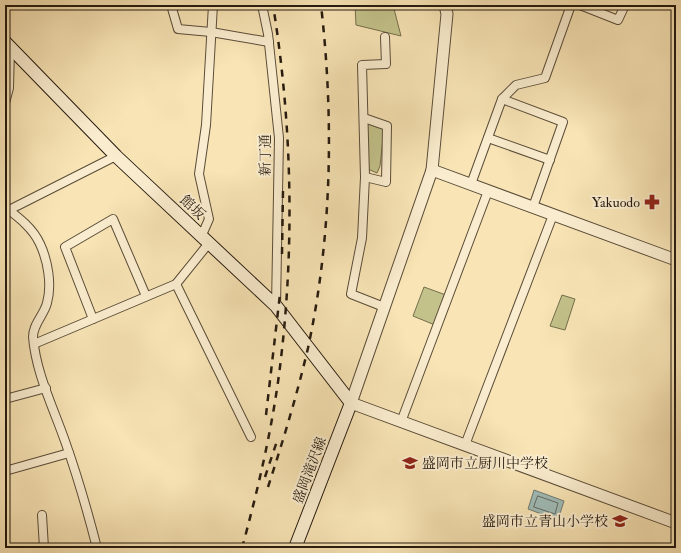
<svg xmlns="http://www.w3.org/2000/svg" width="681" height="553" viewBox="0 0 681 553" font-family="'IM FELL Double Pica','Noto Serif JP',serif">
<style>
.green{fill:#c3c28a;stroke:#746e4c}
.water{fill:#a0bcb7;stroke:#6f7b74}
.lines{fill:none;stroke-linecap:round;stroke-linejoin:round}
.shore{stroke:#626b63;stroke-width:1}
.minor-casing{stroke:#5a4c38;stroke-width:10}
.tertiary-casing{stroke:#5a4c38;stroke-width:13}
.secondary-casing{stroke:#251a0f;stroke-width:14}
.minor{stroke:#faedcf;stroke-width:8}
.tertiary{stroke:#faedcf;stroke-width:11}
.secondary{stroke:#faedcf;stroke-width:12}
.rail{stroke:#251a0f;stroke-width:2.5;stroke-dasharray:7 7;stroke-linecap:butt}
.labels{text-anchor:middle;stroke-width:4;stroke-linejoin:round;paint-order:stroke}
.street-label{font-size:14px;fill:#251a0f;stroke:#faedcf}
.poi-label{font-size:14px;fill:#251a0f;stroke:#faedcf;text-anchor:end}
</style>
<rect width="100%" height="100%" fill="#f8e4b5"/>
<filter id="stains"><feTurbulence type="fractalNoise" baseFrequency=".005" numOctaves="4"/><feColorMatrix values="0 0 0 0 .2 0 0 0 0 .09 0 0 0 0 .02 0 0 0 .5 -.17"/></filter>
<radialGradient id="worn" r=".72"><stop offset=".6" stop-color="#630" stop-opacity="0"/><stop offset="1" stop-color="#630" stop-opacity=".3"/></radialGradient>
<g class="green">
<polygon points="355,5 393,5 401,36 356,25"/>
<polygon points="366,123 384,129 380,166 377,173 368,169"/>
<polygon points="424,287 446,295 435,325 413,316"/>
<polygon points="562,295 575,299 565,330 550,326"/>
</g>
<polygon class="water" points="534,490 564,501 558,520 528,509"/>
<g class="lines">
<polygon class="shore" points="538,496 558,503 555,514 534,507"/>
<g class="minor-casing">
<g id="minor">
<polyline points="171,5 178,29 211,32 269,42"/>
<polyline points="262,5 268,34 279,138 276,306"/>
<polyline points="580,5 618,20 625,5"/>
<polyline points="502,99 563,122 533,207"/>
<polyline points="5,103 9,88 10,47"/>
<polyline points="364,118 387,126 386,182 365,177"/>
<polyline points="488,138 550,160"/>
<polyline points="471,184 502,99 516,85 545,78 571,5"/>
<path d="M 5,207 C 18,217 33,228 40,244 C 48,261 52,285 47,303 C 44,315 33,324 33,337 C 36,374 54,409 66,444 C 78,478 88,513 97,548"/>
<polyline points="9,210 116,156"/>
<polyline points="202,235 209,219 199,174 206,125 213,5"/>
<polyline points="176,284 251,437"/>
<polyline points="384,307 351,294 362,238 365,177 362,65 386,64 385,37"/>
<polyline points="93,319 65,247 113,219 146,296"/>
<polyline points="34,344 176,284 209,243"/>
<polyline points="5,399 46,388"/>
<polyline points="401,422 488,191"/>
<polyline points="465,445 553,215"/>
<polyline points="5,471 69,453"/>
<polyline points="42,515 44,548"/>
</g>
</g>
<g class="tertiary-casing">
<g id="tertiary">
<polyline points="445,5 447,14 432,170 351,403 676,523"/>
<polyline points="432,170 676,260"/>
</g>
</g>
<g class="secondary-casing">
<polyline id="secondary" points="5,42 116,156 276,306 351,403 295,548"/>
</g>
<use href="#minor" class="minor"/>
<use href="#tertiary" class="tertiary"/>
<use href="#secondary" class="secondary"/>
<g class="rail">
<polyline points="282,254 283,190"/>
<polyline points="266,415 280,294"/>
<polyline points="265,477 277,441"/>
<path d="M 268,487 C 283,441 297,395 308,348 C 332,236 334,119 321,5"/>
<path d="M 242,548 C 257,493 270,438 278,382 C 295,258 293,129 273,5"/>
</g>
</g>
<defs>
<g id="pharmacy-bare" transform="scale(1.2)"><path d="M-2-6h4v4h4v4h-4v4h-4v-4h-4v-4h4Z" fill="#8f2418" stroke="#faedcf" stroke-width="2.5" paint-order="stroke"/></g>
<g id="school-bare" transform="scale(1.2)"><path d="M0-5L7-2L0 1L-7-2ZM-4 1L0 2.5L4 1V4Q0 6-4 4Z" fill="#8f2418" stroke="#faedcf" stroke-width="2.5" paint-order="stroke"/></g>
</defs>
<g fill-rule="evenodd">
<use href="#pharmacy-bare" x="652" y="202"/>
<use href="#school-bare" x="410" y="463"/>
<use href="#school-bare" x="620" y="521"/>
</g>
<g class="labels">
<g class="street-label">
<text transform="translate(265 155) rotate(-90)" y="5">新丁通</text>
<text transform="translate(193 207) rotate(43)" y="5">館坂</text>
<text transform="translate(309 470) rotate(-69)" y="5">盛岡滝沢線</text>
</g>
<g class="poi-label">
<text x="640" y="207">Yakuodo</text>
<text x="422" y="468" text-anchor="start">盛岡市立厨川中学校</text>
<text x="608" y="526">盛岡市立青山小学校</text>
</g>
</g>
<rect width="681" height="553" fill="none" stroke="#f8e4b5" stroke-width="20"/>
<rect x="6" y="6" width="669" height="541" fill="none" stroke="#251a0f" stroke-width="2"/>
<rect x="10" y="10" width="661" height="533" fill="none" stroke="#251a0f"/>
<rect width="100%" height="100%" filter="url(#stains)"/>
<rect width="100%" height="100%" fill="url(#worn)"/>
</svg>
